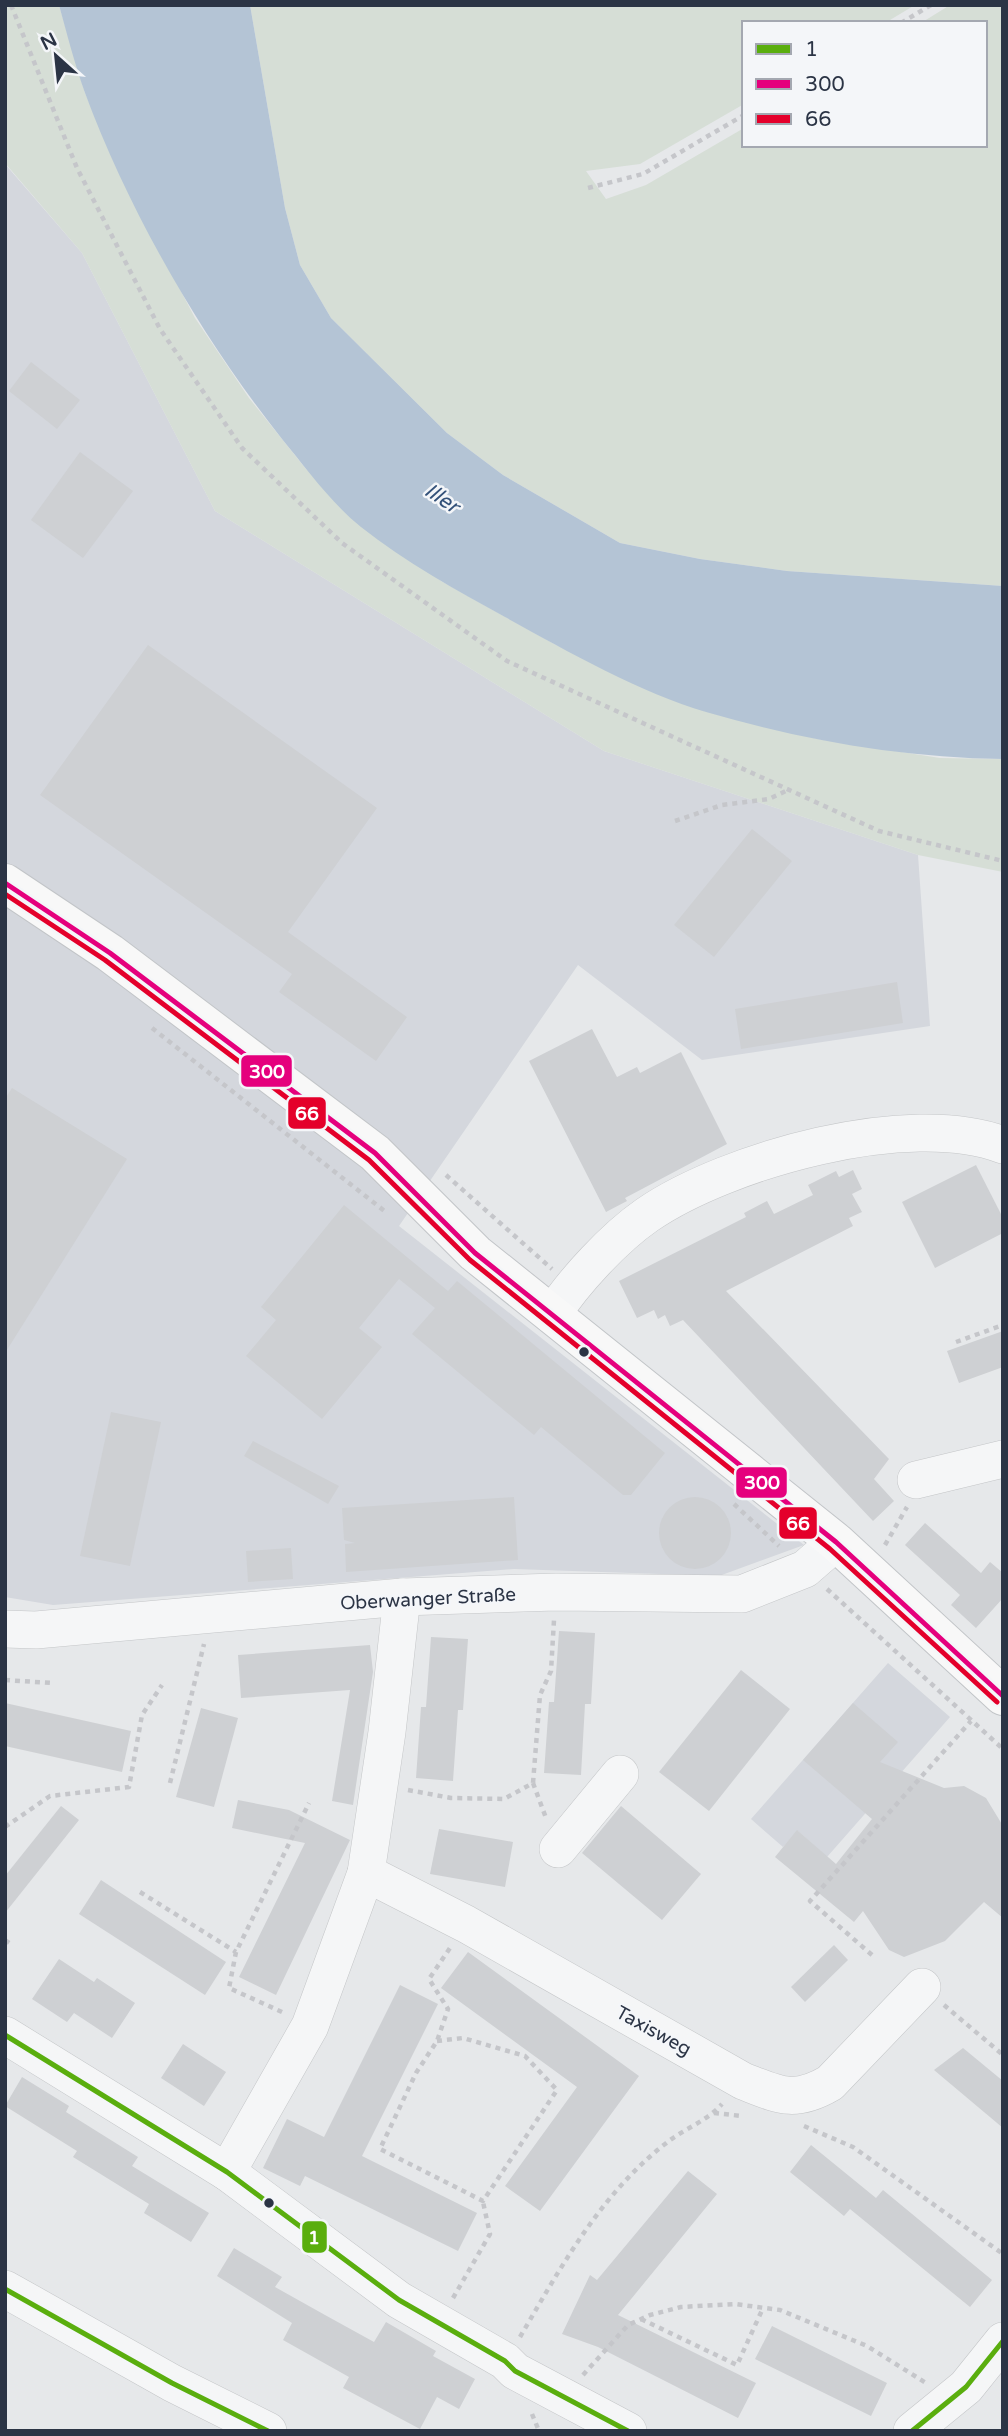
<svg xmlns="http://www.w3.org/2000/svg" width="1008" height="2436" viewBox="0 0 1008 2436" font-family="'Varela Round',sans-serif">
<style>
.built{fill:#d4d7dd}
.green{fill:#d6ded6}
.water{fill:#b4c4d5}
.building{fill:#ced0d3}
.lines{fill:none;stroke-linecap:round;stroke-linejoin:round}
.minor-casing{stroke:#c4c6c8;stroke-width:38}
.major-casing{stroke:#c2c5c8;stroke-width:40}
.path{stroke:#c5c6ca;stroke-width:4.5;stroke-dasharray:5 5;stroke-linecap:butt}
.minor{stroke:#f5f6f7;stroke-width:37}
.major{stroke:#f8f8f8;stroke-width:38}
.bus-1-casing{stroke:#f4f6f9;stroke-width:10}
.bus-2-casing{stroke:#f4f6f9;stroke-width:10}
.bus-3-casing{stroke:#f4f6f9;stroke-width:10}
.bus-1{stroke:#5aae0e;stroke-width:5}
.bus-2{stroke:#e5007d;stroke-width:5}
.bus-3{stroke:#e4002b;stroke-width:5}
.bus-dot{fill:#2b3445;stroke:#f4f6f9;stroke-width:2.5}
.labels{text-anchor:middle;stroke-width:5;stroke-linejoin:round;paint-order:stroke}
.street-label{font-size:19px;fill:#2b3445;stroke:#f4f6f9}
.water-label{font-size:21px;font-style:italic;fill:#34527a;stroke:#f4f6f9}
.line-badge{stroke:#f4f6f9;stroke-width:2.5}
.badge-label{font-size:19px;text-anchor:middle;font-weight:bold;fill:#fff}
</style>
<rect width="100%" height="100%" fill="#e6e8ea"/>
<g class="built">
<polygon points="5,164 82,253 215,511 604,751 918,855 930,1026 702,1060 578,965 399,1226 804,1545 719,1576 514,1569 53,1605 5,1597"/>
<polygon points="888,1663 950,1717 827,1857 798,1831 783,1847 751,1819"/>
</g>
<g class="green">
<polygon points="5,5 59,5 85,93 120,175 195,318 249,398 306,469 441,581 556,645 704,711 818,739 940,758 1003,759 1003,872 918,855 604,751 215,511 82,253 5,163"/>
<polygon points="250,5 915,5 885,23 744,23 744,104 640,164 586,171 606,199 646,185 744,128 744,145 985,145 985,23 921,23 950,5 1003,5 1003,586 787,571 700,559 620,543 503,475 447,433 331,318 300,265 285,208"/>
</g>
<path class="water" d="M 59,5 L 250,5 L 285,208 L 300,265 L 331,318 L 447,433 L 503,475 L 620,543 L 700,559 L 787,571 L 1003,586 L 1003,759 C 903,758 802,740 706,712 C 641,693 565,650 505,617 C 456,590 405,562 361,527 C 331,503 306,468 282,439 C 202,338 130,214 85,93 C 75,65 67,34 59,5 Z"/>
<g class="building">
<polygon points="31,362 80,400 57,429 9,391"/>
<polygon points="80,452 133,491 83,558 31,520"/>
<polygon points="148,645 377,808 288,932 407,1017 376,1061 279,992 292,974 40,795"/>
<polygon points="752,829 792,861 714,957 674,925"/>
<polygon points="897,982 903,1023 741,1049 735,1009"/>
<polygon points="592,1029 617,1077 637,1067 640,1073 681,1052 727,1144 625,1198 627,1201 606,1212 529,1061"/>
<polygon points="12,1088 127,1159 5,1353 5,1099"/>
<polygon points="976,1165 1003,1218 1003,1233 935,1268 902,1202"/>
<polygon points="853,1170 862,1189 852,1194 862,1212 849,1218 853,1226 726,1291 889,1459 874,1479 894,1501 873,1521 683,1320 670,1326 665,1315 658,1319 654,1310 637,1318 619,1281 746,1217 744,1213 767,1201 774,1214 813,1195 808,1185 836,1171 839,1177"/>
<polygon points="344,1205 448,1291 457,1281 665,1453 631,1495 623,1495 541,1427 534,1435 412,1334 435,1308 399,1279 359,1328 382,1347 322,1419 246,1356 276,1320 261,1307"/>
<polygon points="1003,1331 1003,1367 959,1383 947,1351"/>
<polygon points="111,1412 161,1422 130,1566 80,1556"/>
<polygon points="253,1441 339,1486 328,1504 244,1456"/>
<circle cx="695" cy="1533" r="36"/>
<polygon points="514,1497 518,1560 346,1572 345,1544 355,1543 344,1540 342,1508"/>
<polygon points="925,1523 981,1573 990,1562 1003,1573 1003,1598 976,1628 951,1605 960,1595 905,1545"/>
<polygon points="291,1548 293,1579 248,1582 246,1551"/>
<polygon points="559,1631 595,1633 591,1704 585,1704 581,1775 544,1773 549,1702 554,1702"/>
<polygon points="431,1637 468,1639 463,1710 458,1710 453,1781 416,1778 421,1707 426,1707"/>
<polygon points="370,1645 373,1672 353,1805 332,1801 350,1690 241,1698 238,1655"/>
<polygon points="741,1670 790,1709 709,1811 659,1772"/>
<polygon points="5,1703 131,1731 122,1772 5,1746"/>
<polygon points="853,1703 898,1742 880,1762 944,1788 964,1786 986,1798 1003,1826 1003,1918 984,1902 945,1941 904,1957 889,1950 863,1911 854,1922 775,1857 797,1830 836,1864 872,1819 803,1760"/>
<polygon points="201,1708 238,1718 214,1807 176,1797"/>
<polygon points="238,1800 289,1810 350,1840 276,1995 239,1977 305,1843 232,1828"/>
<polygon points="61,1806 79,1820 5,1913 5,1876"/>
<polygon points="621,1806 701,1874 662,1920 582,1853"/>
<polygon points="439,1829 513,1842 505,1887 430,1874"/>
<polygon points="101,1880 226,1962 205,1995 79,1914"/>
<polygon points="834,1945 848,1960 805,2002 791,1987"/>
<polygon points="468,1952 639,2076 540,2211 505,2186 577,2087 441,1988"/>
<polygon points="59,1959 94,1982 97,1978 135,2003 112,2038 74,2013 67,2022 32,1999"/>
<polygon points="400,1985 438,2004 362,2156 477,2213 458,2251 305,2176 300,2186 263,2168 287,2119 324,2137"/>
<polygon points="183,2044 226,2072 204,2106 161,2078"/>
<polygon points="963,2048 1003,2081 1003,2128 934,2070"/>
<polygon points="22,2077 69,2106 66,2112 138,2157 132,2166 209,2213 191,2242 144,2213 149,2204 73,2157 77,2151 5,2106"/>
<polygon points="811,2145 876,2198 883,2190 992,2280 970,2307 850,2209 844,2216 790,2172"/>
<polygon points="688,2171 717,2194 618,2315 756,2383 738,2418 598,2347 562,2334 590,2275 597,2280"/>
<polygon points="234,2248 282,2277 275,2287 325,2315 374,2342 386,2322 436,2351 433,2356 475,2379 459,2409 437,2397 420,2429 343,2388 349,2377 283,2340 292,2323 217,2276"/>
<polygon points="772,2326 887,2383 871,2416 755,2359"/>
</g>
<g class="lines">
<g class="minor-casing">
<g id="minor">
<path d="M 552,1315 C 574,1281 614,1238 647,1215 C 727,1160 910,1109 1003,1145"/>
<polyline points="916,1480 1003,1459"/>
<polyline points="5,1629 36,1630 402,1597 556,1592 742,1594 805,1569 836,1542"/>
<polyline points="558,1849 620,1774"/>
<path d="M 366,1873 L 466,1924 L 743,2081 C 779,2095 794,2104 830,2083 L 922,1987"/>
<polyline points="5,2035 227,2172 399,2300 505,2361 515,2371 628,2431"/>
<polyline points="227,2172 310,2026 366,1873 387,1732 402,1597"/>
<polyline points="5,2289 172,2383 268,2431"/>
<polyline points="912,2431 966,2387 1003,2341"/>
</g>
</g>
<g class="major-casing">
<polyline id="major" points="5,883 110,953 375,1153 475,1253 836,1542 1003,1696"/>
</g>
<g class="path">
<polyline points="11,5 77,168 160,329 242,448 342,543 507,661 879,831 1003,861"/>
<polyline points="901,23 931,5"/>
<polyline points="588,188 643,174 744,115"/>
<polyline points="675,821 722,805 769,799 788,790"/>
<polyline points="152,1028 387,1213"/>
<polyline points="446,1175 552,1269"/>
<polyline points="956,1342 1003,1325"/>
<polyline points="734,1504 779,1546"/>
<polyline points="885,1545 907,1507"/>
<polyline points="827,1589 1003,1749"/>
<polyline points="5,1680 52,1683"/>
<polyline points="170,1783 204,1644"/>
<polyline points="533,1783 546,1818"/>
<polyline points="408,1790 451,1798 504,1799 533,1783 540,1695 551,1671 554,1620"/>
<polyline points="5,1827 50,1796 129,1787 142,1715 162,1685"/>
<polyline points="140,1892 236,1952"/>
<polyline points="5,1940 11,1944"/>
<polyline points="872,1955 810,1901 971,1721"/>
<polyline points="944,2005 1003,2055"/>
<polyline points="282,2012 229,1988 236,1952 309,1803"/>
<polyline points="437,2041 463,2038 525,2056 557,2090 483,2201 380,2149 416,2073 437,2041 448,2009 429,1979 450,1948"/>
<polyline points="714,2113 742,2116"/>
<polyline points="804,2126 853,2147 1003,2254"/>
<polyline points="453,2298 490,2234 483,2202"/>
<polyline points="641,2319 737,2365 763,2308"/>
<path d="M 520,2337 C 561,2267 600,2195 665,2144 C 683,2129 706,2122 722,2104"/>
<polyline points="583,2375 628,2325 650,2315 681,2307 735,2304 780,2310 867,2346 926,2383"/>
<polyline points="532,2414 539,2431"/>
</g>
<use href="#minor" class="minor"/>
<use href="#major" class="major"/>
<g class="bus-1-casing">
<g id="bus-1">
<polyline points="5,2035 227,2172 399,2300 505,2361 515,2371 628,2431"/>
<polyline points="5,2289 172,2383 268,2431"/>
<polyline points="912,2431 966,2387 1003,2341"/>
</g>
</g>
<g class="bus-2-casing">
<polyline id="bus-2" points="5,883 110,953 375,1153 475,1253 836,1542 1003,1696"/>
</g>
<g class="bus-3-casing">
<polyline id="bus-3" points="5,894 105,960 369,1160 470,1260 830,1549 997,1702"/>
</g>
<use href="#bus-1" class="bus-1"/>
<use href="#bus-2" class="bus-2"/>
<use href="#bus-3" class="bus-3"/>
</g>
<g class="bus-dot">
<circle cx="584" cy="1352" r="6"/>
<circle cx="269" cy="2203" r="6"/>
</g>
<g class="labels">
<g class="street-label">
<text transform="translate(428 1598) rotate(-3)" y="7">Oberwanger Straße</text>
<text transform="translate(654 2030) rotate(29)" y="7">Taxisweg</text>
</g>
<g class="water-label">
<text transform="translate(442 498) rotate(34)" y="7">Iller</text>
</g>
</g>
<g class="line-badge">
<rect x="240" y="1054" width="53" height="34" rx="7" fill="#e5007d"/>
<rect x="287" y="1096" width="40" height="34" rx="7" fill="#e4002b"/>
<rect x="735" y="1466" width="53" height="33" rx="7" fill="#e5007d"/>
<rect x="778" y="1506" width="40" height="34" rx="7" fill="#e4002b"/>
<rect x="301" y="2220" width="27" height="34" rx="7" fill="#5aae0e"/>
</g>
<g class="badge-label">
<text x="267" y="1078">300</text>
<text x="307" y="1120">66</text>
<text x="762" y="1489">300</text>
<text x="798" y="1530">66</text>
<text x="314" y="2244">1</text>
</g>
<rect width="1008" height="2436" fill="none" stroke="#2b3445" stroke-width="14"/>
<rect x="742" y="21" width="245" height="126" fill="#f4f6f9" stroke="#a4a8b1" stroke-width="2"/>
<rect x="756" y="44" width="35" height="10" fill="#5aae0e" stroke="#a4a8b1" stroke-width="2"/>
<text x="805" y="56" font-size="21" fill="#2b3445">1</text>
<rect x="756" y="79" width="35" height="10" fill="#e5007d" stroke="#a4a8b1" stroke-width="2"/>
<text x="805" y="91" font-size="21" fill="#2b3445">300</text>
<rect x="756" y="114" width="35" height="10" fill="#e4002b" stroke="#a4a8b1" stroke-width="2"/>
<text x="805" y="126" font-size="21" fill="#2b3445">66</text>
<g transform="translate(56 56) rotate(333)" stroke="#f4f6f9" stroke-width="5" paint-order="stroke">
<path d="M0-5L12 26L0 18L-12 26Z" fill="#2b3445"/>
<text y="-10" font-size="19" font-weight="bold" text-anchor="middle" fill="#2b3445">N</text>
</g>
</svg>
